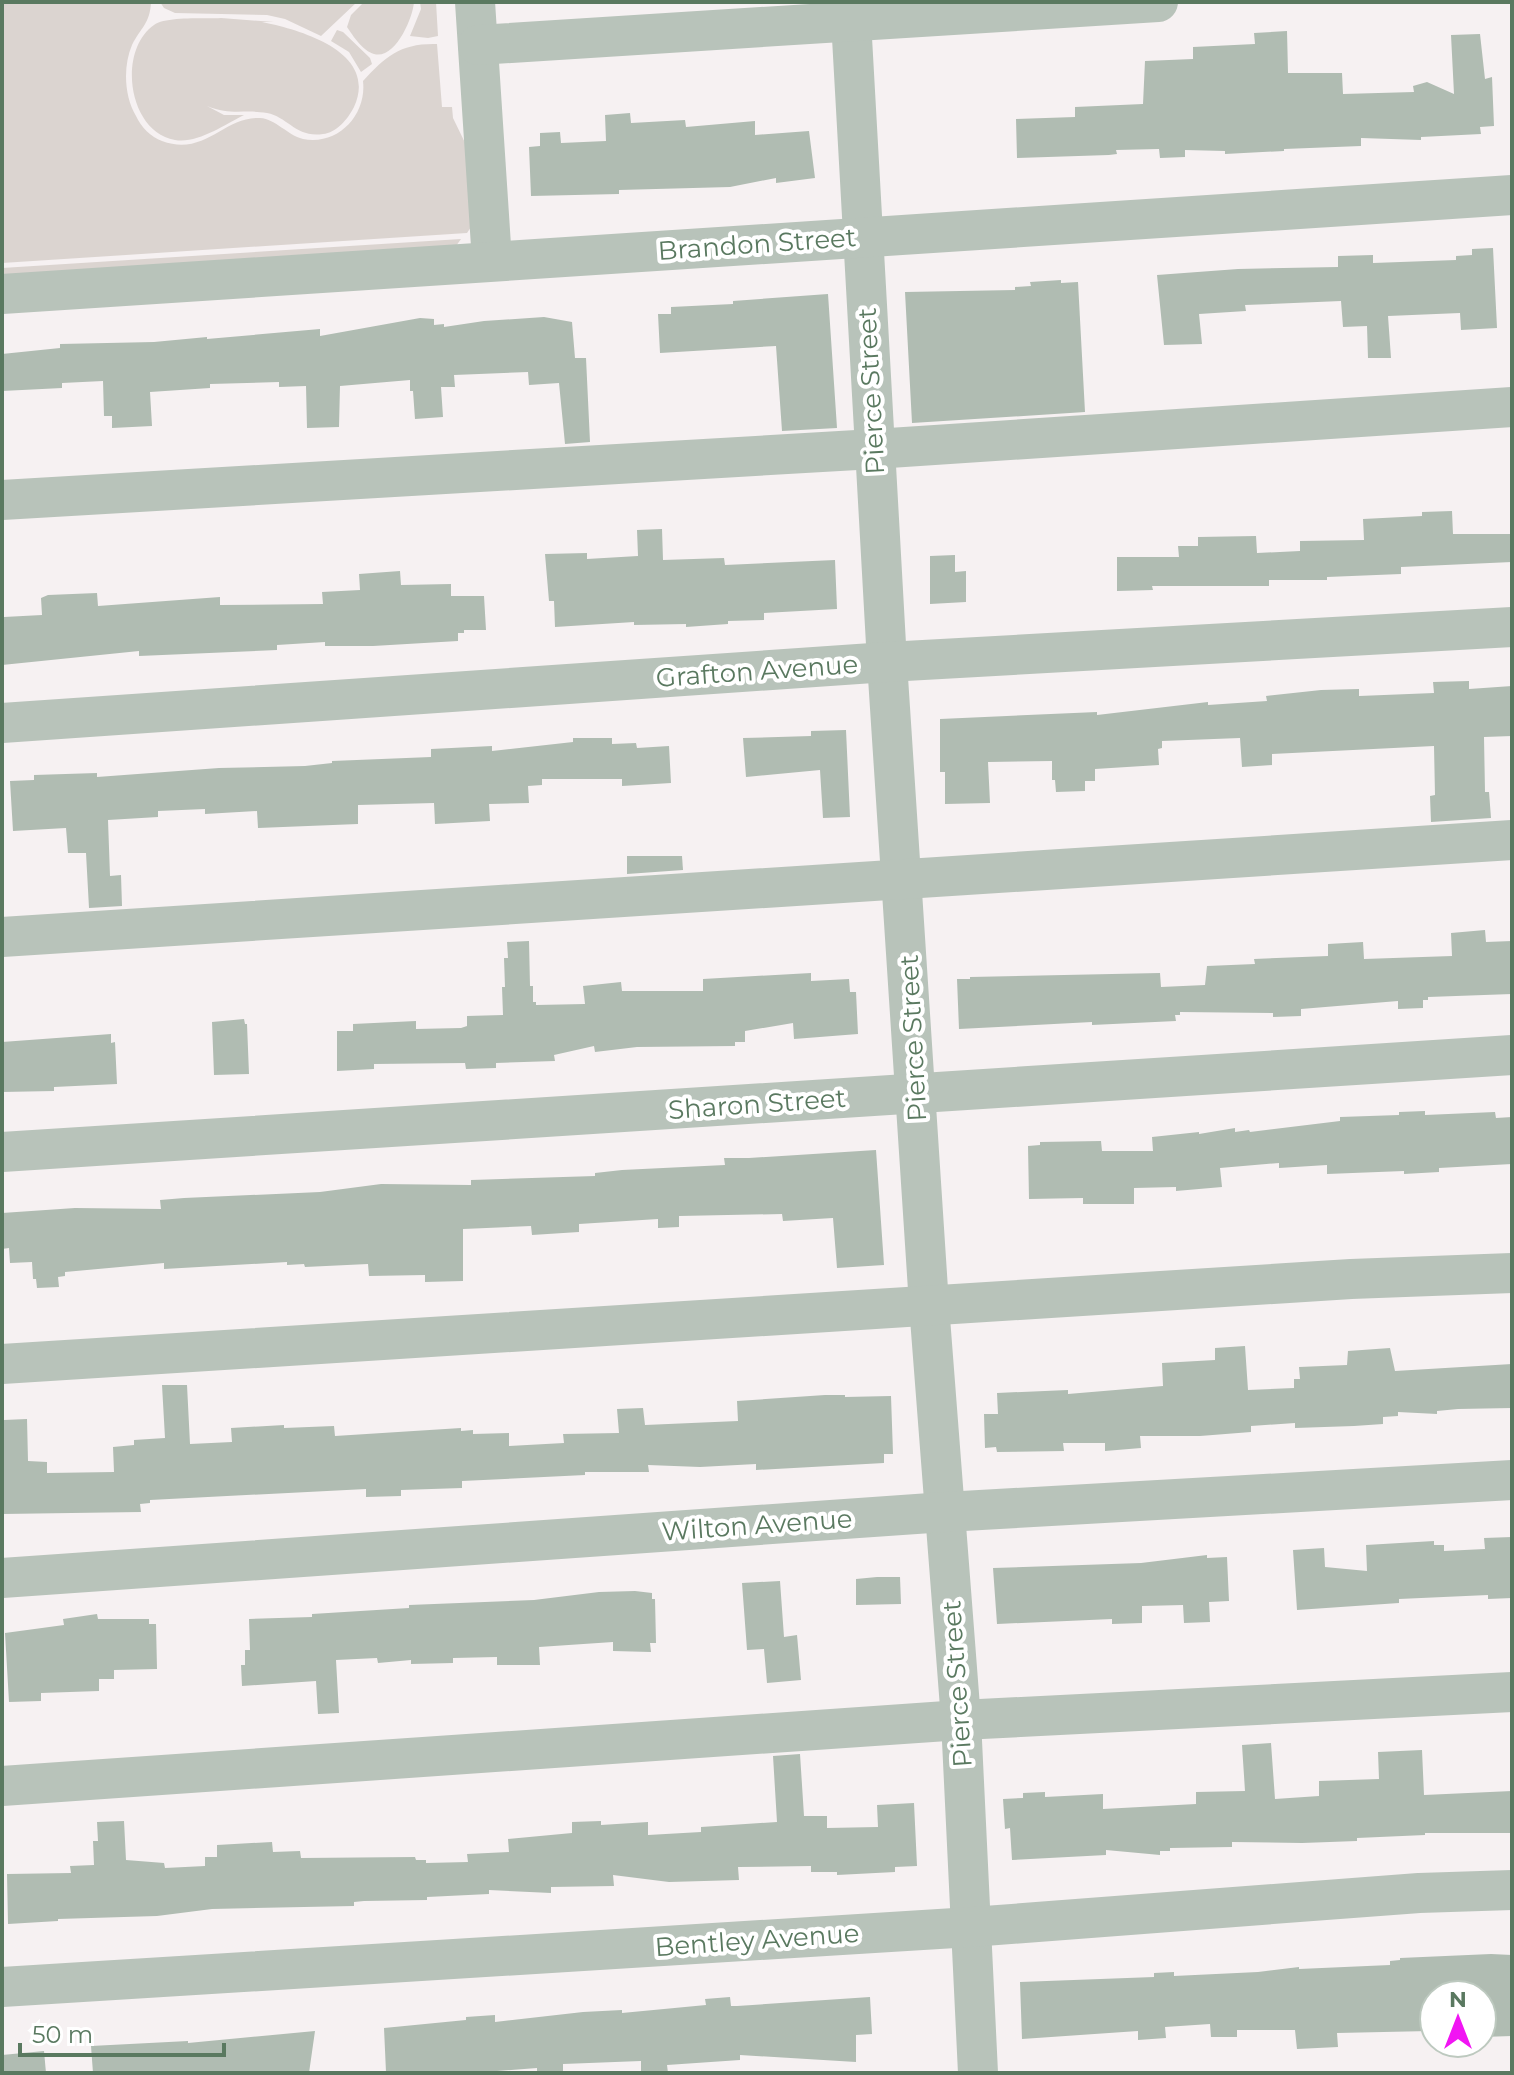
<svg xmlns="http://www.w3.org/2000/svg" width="1514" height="2075" viewBox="0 0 1514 2075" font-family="Montserrat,sans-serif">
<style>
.green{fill:#dbd4d0}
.building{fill:#b0bcb2}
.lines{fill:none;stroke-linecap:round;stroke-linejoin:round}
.minor{stroke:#b8c3ba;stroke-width:40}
.labels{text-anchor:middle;stroke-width:8;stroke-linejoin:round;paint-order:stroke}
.street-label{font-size:26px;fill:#5a7960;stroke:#fff}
</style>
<rect width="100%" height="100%" fill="#f6f1f2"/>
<g class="green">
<path d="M 2,2 L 151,2 C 150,24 141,27 132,45 C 123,66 124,96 136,116 C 141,127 151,137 162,141 C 205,157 224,116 260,118 C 276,119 287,135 303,139 C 338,146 367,115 363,81 C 386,56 401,43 437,44 L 442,107 L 452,107 L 453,118 L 470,153 L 475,221 L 467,233 L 2,263 Z"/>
<polygon points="160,2 357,2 321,36 285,19 267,15 175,13 164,8"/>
<path d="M 364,2 L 414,2 C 413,18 395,60 374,54 C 363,51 353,36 347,27 L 351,15 Z"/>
<polygon points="420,2 436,2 438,36 428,38 410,36 421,9"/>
<path d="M 221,18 L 274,22 L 262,22 C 301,30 379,52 354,107 C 348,119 336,133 323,134 C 296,138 288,117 267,113 C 243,109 232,116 207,106 L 224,115 L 244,115 C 224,125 197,144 175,140 C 128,132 117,51 154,25 C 166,16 206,19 221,18 Z"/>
<polygon points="337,30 343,32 370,58 372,64 361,72 349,52 331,41"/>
<polygon points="461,239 456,246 2,275 2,268"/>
</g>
<g class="building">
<polygon points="1287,31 1288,73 1342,73 1343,94 1414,92 1413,86 1427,82 1454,94 1451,35 1480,34 1485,79 1492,77 1494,126 1480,127 1481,134 1421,137 1421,140 1361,138 1361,146 1284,149 1284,151 1225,154 1225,151 1185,150 1185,157 1160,158 1159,149 1116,150 1117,154 1109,155 1017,158 1016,119 1075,117 1075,107 1143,104 1145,61 1193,59 1193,47 1255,44 1254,33"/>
<polygon points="630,113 631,123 685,120 686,127 755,121 755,135 809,131 815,178 776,183 776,178 730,187 619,190 619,194 531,196 529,147 540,146 540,133 560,132 561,143 606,141 605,115"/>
<polygon points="1493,248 1497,328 1461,330 1460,313 1388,316 1391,358 1368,358 1367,326 1343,327 1341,301 1245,305 1246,311 1199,314 1202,344 1164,345 1157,275 1238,269 1338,267 1338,256 1373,255 1373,263 1456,260 1456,256 1472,255 1472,249"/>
<polygon points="1061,280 1061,283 1078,282 1085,412 912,423 905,292 1015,290 1015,287 1031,286 1030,282"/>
<polygon points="828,294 837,428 782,431 776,346 660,353 658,314 671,314 671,307 733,304 733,301"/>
<polygon points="544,317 572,322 575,358 586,358 590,442 565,444 559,383 529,385 528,372 454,375 455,387 441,387 443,417 415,419 413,391 410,391 410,380 340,386 339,427 307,428 306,386 279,387 279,382 210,384 210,388 150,392 152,426 112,428 112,416 104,416 103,381 62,383 62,388 2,391 2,354 60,348 60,344 154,342 207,337 207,339 320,329 320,336 420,318 434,319 434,325 444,324 444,327 484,321"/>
<polygon points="1452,511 1453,534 1512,534 1512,562 1401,567 1401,574 1327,577 1327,580 1269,580 1269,586 1152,586 1153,590 1117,591 1117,557 1179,557 1178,546 1198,546 1198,537 1256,536 1257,553 1300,551 1300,541 1364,540 1363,519 1422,516 1422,512"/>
<polygon points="662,529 663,560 724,558 725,565 835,560 837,609 764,613 764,620 728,621 728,624 686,627 686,624 634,625 634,622 555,627 554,601 549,601 545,554 587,553 587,559 638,556 637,530"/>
<polygon points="955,555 955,572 966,571 966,602 930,604 930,556"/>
<polygon points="400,571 401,585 451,584 451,596 484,596 486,630 464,630 464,633 458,633 458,641 373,646 325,646 325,642 277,645 277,650 139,656 139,651 2,665 4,617 42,615 41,598 48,595 97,593 98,606 220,597 220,605 323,604 322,592 360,590 359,574"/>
<polygon points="1469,681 1469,689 1512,686 1512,736 1484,737 1485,792 1489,792 1491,818 1431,822 1430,796 1435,795 1434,746 1272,754 1272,765 1242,767 1240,738 1162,741 1162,748 1158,749 1159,765 1095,769 1095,781 1085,781 1085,791 1056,792 1055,780 1052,780 1052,761 988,762 990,803 945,804 945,772 940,772 940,719 1097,712 1097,715 1208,702 1208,705 1267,701 1266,696 1321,690 1359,689 1359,696 1434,693 1433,682"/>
<polygon points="846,730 850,817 823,818 820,770 746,777 743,738 811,736 811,731"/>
<polygon points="573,738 612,738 612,744 636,743 637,748 669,746 671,783 622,786 622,779 542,779 542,785 528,786 529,803 489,804 490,821 435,824 434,803 358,805 358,824 258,828 257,811 205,814 205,809 158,811 158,817 108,820 110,876 121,875 122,906 89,908 86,853 68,853 66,828 13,831 10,781 34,780 34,775 97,773 97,777 219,768 305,766 332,763 332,761 431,757 431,749 492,746 492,751 573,742"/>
<polygon points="627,856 682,856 683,870 627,874"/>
<polygon points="1485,930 1486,942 1512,941 1512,994 1428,997 1428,1000 1423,1000 1423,1008 1398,1009 1398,1001 1301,1009 1301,1016 1273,1017 1273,1013 1180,1012 1180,1015 1175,1015 1176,1021 1092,1025 1092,1022 959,1029 957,979 970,979 970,977 1160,973 1161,987 1205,985 1207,966 1255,964 1254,959 1328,956 1328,944 1363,942 1364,959 1452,956 1451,933"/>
<polygon points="529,941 530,986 533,986 533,1002 536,1002 536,1005 585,1004 583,986 621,982 622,991 703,991 703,979 811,973 811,981 849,979 850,992 856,992 858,1034 794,1039 793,1023 745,1031 745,1042 735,1042 735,1046 637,1047 595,1052 594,1046 554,1055 555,1061 496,1063 496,1068 466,1069 465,1063 374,1064 374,1069 337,1071 337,1031 353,1031 353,1024 416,1021 416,1029 461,1028 467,1026 467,1016 503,1015 502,987 505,987 504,958 508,958 507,942"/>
<polygon points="244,1019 245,1024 247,1024 249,1074 214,1075 212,1022"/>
<polygon points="111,1034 111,1043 115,1042 117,1084 54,1087 54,1091 2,1092 2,1042"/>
<polygon points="1425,1111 1425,1115 1495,1112 1496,1118 1512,1117 1512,1164 1439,1168 1439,1172 1404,1174 1404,1171 1327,1174 1327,1165 1279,1168 1279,1163 1220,1168 1222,1187 1176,1191 1176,1187 1134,1188 1134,1204 1083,1204 1083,1198 1029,1199 1028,1146 1040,1145 1040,1142 1101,1141 1102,1151 1153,1151 1152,1137 1199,1132 1199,1134 1235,1128 1235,1132 1249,1130 1250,1132 1340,1121 1340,1117 1399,1115 1399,1112"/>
<polygon points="876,1150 884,1265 837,1268 833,1218 783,1221 782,1214 679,1216 679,1227 658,1228 658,1219 579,1224 579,1232 532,1235 531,1226 463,1229 463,1281 425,1282 425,1275 369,1276 368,1264 305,1267 304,1264 287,1265 287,1262 164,1269 164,1263 65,1272 65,1276 58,1277 59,1287 37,1288 36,1279 33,1279 32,1262 10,1263 9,1248 2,1249 2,1213 75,1208 161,1209 160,1200 184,1198 320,1192 381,1184 471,1185 471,1180 595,1176 595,1173 622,1170 725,1165 724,1158 749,1158"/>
<polygon points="1245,1346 1248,1390 1294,1388 1294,1379 1300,1379 1299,1367 1347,1365 1348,1351 1390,1348 1395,1371 1512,1364 1512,1408 1458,1409 1437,1411 1437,1414 1398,1412 1398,1416 1383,1417 1383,1424 1354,1426 1295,1428 1295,1423 1251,1426 1251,1432 1200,1436 1140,1436 1141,1448 1105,1451 1105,1443 1063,1443 1064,1451 997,1452 996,1447 985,1448 984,1414 998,1414 997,1393 1068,1390 1068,1394 1163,1386 1162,1363 1215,1360 1215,1348"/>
<polygon points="162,1385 187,1385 190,1444 232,1442 231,1428 284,1425 284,1428 334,1426 335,1436 461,1428 461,1431 473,1430 473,1434 509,1433 509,1446 564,1443 563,1434 619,1433 617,1409 643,1408 645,1425 738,1421 737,1401 825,1395 845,1395 845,1397 891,1396 893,1454 884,1454 884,1463 756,1470 756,1464 700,1467 648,1465 649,1472 585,1472 585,1475 462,1481 462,1488 401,1490 401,1496 366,1497 366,1489 150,1500 150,1503 140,1504 141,1512 2,1514 4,1420 27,1419 28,1461 47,1462 47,1473 114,1472 113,1447 134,1445 134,1440 165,1438"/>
<polygon points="1512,1537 1512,1598 1488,1599 1488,1595 1399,1599 1399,1603 1297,1610 1293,1550 1324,1548 1325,1567 1367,1571 1366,1545 1434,1541 1434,1545 1444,1545 1444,1551 1485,1549 1484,1538"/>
<polygon points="1207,1555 1207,1558 1227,1557 1229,1601 1209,1602 1210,1622 1184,1623 1183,1605 1142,1606 1142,1623 1112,1624 1112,1619 997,1624 993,1568 1141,1563"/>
<polygon points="877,1577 900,1577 901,1604 856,1605 856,1579"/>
<polygon points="780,1581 784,1637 797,1635 801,1680 767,1683 764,1649 747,1650 742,1583"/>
<polygon points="635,1591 652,1593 652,1599 655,1599 656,1643 650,1643 651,1652 613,1651 613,1642 539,1647 540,1665 497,1665 497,1657 453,1658 453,1663 411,1664 411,1660 378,1663 377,1658 336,1660 339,1713 318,1714 316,1681 242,1686 241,1665 245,1665 245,1650 250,1650 249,1619 312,1617 312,1614 409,1608 409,1605 534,1600 599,1592"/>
<polygon points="97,1614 98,1619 149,1619 149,1624 156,1624 157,1669 114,1670 114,1679 99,1679 99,1691 41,1693 41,1701 9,1702 5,1633 64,1625 63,1619"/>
<polygon points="1271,1743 1275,1799 1319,1796 1319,1781 1379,1779 1378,1752 1422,1750 1424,1795 1512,1791 1512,1833 1425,1833 1425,1835 1357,1838 1357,1841 1302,1843 1232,1842 1232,1847 1170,1848 1170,1851 1160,1851 1160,1855 1106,1850 1106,1855 1012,1860 1010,1828 1005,1829 1003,1799 1023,1798 1023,1793 1045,1792 1045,1797 1103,1794 1103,1809 1196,1804 1196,1792 1245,1791 1242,1745"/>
<polygon points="800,1754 804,1816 827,1816 827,1828 878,1827 877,1805 914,1803 917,1866 895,1867 895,1872 837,1875 837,1872 811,1872 811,1866 738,1867 739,1880 669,1882 613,1875 614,1886 551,1887 551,1893 489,1890 489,1894 427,1897 427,1900 364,1901 354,1902 354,1906 212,1909 157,1916 58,1919 58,1921 8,1924 7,1874 71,1873 70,1866 94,1865 93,1841 98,1841 97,1822 124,1821 126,1860 164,1863 165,1868 205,1866 205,1857 217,1857 217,1845 272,1842 273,1852 300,1851 301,1858 415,1857 416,1860 426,1860 426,1863 468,1862 467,1854 509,1852 508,1839 572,1833 572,1822 601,1821 601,1825 648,1822 648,1835 701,1832 701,1827 777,1822 773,1756"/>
<polygon points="1491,1954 1512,1955 1512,2036 1482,2037 1482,1995 1428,1995 1430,2031 1337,2033 1338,2047 1297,2049 1295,2030 1237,2030 1237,2037 1211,2037 1210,2024 1165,2027 1166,2038 1138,2040 1138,2031 1022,2039 1020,1982 1154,1977 1154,1973 1174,1972 1174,1976 1258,1972 1299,1967 1299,1969 1390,1965 1390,1961 1400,1960 1400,1958"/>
<polygon points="730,1997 731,2006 737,2006 870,1997 872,2034 856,2035 856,2062 740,2055 740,2060 667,2065 668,2073 641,2073 641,2061 563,2064 563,2073 537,2073 537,2068 471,2073 386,2072 384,2028 466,2020 466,2017 495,2015 495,2022 583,2012 622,2010 622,2013 706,2005 705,1999"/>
<polygon points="315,2031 309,2073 93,2073 91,2046 188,2041 188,2043"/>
<polygon points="44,2051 46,2073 2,2073 2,2055"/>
</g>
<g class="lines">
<g class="minor">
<polyline points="475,2 492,261"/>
<polyline points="850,2 887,662 929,1305 961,1720 978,2073"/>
<polyline points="478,45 1158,2"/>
<polyline points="2,294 1512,195"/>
<polyline points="2,500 874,449 1512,407"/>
<polyline points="2,723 887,662 1512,627"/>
<polyline points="2,937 1512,840"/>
<polyline points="2,1152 1512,1055"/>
<polyline points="2,1364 1351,1279 1512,1273"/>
<polyline points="2,1578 945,1512 1512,1480"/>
<polyline points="2,1786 961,1720 1512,1692"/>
<polyline points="2,1987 971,1927 1419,1893 1512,1890"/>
</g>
</g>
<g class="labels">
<g class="street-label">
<text transform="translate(757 244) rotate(-4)" y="9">Brandon Street</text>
<text transform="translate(871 391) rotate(-93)" y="9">Pierce Street</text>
<text transform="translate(757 671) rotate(-4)" y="9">Grafton Avenue</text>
<text transform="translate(913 1038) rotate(-93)" y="9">Pierce Street</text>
<text transform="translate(757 1104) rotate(-4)" y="9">Sharon Street</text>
<text transform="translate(757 1525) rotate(-4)" y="9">Wilton Avenue</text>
<text transform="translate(957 1684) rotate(-94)" y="9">Pierce Street</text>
<text transform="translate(757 1940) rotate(-4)" y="9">Bentley Avenue</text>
</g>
</g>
<rect width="1514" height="2075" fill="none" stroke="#5a7960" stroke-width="8"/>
<g transform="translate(1458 2019)"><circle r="38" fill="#ffffff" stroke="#bdc9bf" stroke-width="2"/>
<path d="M0-6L14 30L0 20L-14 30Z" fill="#f114f3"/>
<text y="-12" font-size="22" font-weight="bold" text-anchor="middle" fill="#5a7960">N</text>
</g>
<path d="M20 2043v12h204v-12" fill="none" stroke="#5a7960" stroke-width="4"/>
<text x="32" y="2043" font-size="24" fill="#5a7960" stroke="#ffffff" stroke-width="6" paint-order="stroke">50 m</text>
</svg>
